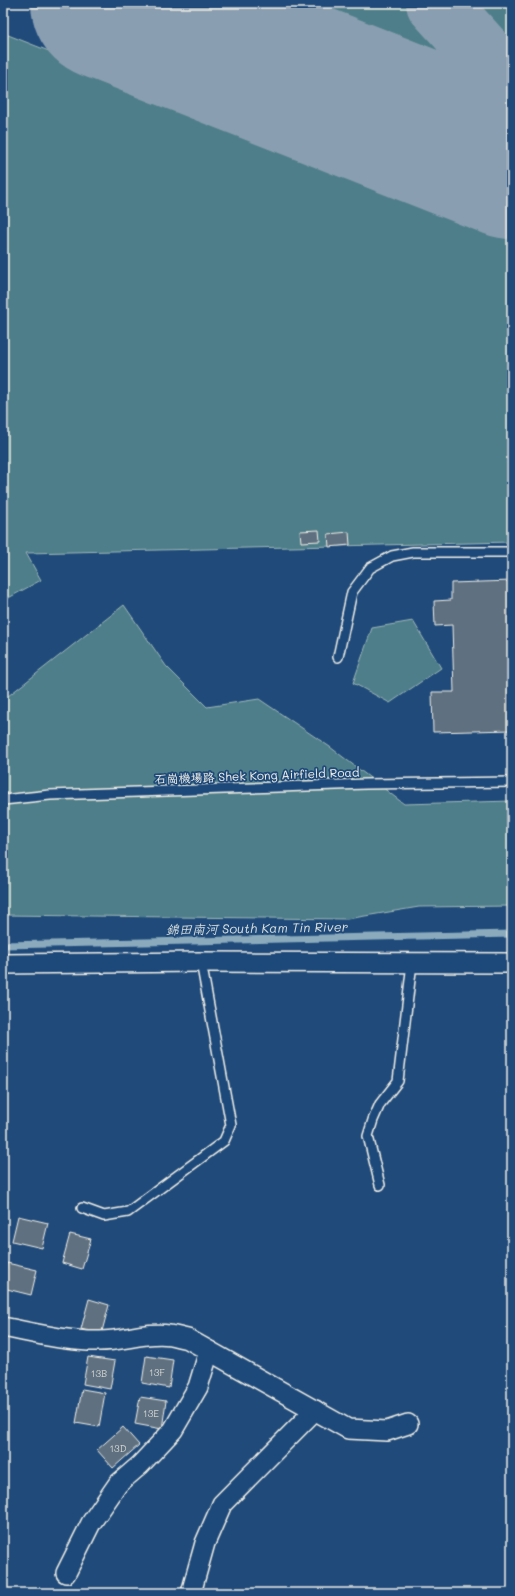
<svg xmlns="http://www.w3.org/2000/svg" width="515" height="1596" viewBox="0 0 515 1596" font-family="Mali,'LXGW WenKai TC',sans-serif">
<style>
.green{fill:#4e7e89;stroke:#a1b8b8}
.lines{fill:none;stroke-linecap:round;stroke-linejoin:round}
.stream{stroke:#8babbd;stroke-width:7}
.taxiway{stroke:#8a9eb1;stroke-width:62}
.runway{stroke:#8a9eb1;stroke-width:154}
.building{fill:#5f7080;stroke:#f4f1e8}
.service-casing{stroke:#f4f1e8;stroke-width:12}
.minor-casing{stroke:#f4f1e8;stroke-width:22}
.service{stroke:#1f4a7a;stroke-width:9}
.minor{stroke:#1f4a7a;stroke-width:19}
.labels{text-anchor:middle;stroke-width:3.5;stroke-linejoin:round;paint-order:stroke}
.number-label{font-size:10px;fill:#cfd1ce}
.street-label{font-size:12px;fill:#f4f1e8;stroke:#1f4a7a}
.water-label{font-size:13px;font-style:italic;fill:#dadfdd;stroke:#1f4a7a}
</style>
<rect width="100%" height="100%" fill="#1f4a7a"/>
<filter id="ink" filterUnits="userSpaceOnUse"><feTurbulence type="fractalNoise" baseFrequency=".025" numOctaves="2"/><feDisplacementMap in="SourceGraphic" scale="8" xChannelSelector="R" yChannelSelector="G"/><feConvolveMatrix kernelMatrix="1 2 1 2 8 2 1 2 1" color-interpolation-filters="sRGB"/></filter>
<g filter="url(#ink)">
<g class="green">
<polygon points="260,3 419,3 506,99"/>
<polygon points="456,3 512,3 512,65"/>
<polygon points="3,33 512,233 512,542 26,553 41,580 3,601"/>
<polygon points="124,605 166,666 207,707 259,699 330,747 404,804 512,801 512,906 419,907 347,919 3,915 3,700"/>
<polygon points="413,621 441,668 390,703 353,683 372,628"/>
</g>
<g class="lines">
<polyline class="stream" points="3,945 512,934"/>
<polyline class="taxiway" points="437,3 512,86"/>
<polyline class="runway" points="108,3 512,162"/>
</g>
<g class="building">
<polygon points="319,530 320,541 301,542 300,531"/>
<polygon points="349,532 350,545 329,547 328,534"/>
<polygon points="512,581 512,730 433,732 432,692 454,692 452,625 435,626 434,601 451,600 451,583"/>
<polygon points="18,1216 48,1223 42,1248 12,1241"/>
<polygon points="70,1234 91,1239 82,1269 62,1263"/>
<polygon points="7,1263 37,1270 31,1295 3,1288 3,1278"/>
<polygon points="89,1299 109,1305 101,1335 81,1329"/>
<polygon points="146,1356 173,1360 169,1388 142,1383"/>
<polygon points="88,1357 115,1361 110,1389 83,1384"/>
<polygon points="82,1389 105,1393 99,1427 76,1423"/>
<polygon points="140,1397 166,1401 162,1429 135,1424"/>
<polygon points="123,1427 139,1445 113,1468 97,1450"/>
</g>
<g class="lines">
<g class="service-casing">
<g id="service">
<polyline points="338,657 352,592 370,568 392,556 413,552 512,552"/>
<polyline points="3,800 50,795 366,784 512,782"/>
<polyline points="380,1185 368,1136 373,1120 380,1104 398,1081 412,963"/>
<polyline points="82,1208 104,1216 128,1212 224,1141 231,1125 201,962"/>
</g>
</g>
<g class="minor-casing">
<g id="minor">
<polyline points="3,964 201,962 512,963"/>
<path d="M 3,1327 C 34,1333 65,1341 97,1341 C 121,1342 146,1331 170,1335 C 176,1336 182,1338 188,1339 L 348,1429 L 387,1431 L 408,1424"/>
<polyline points="66,1573 91,1523 118,1484 140,1465 173,1430 198,1387 209,1351"/>
<polyline points="191,1593 205,1543 222,1504 315,1410"/>
</g>
</g>
<use href="#service" class="service"/>
<use href="#minor" class="minor"/>
</g>
</g>
<g class="labels">
<g class="number-label">
<text x="157" y="1376">13F</text>
<text x="99" y="1377">13B</text>
<text x="151" y="1417">13E</text>
<text x="118" y="1452">13D</text>
</g>
<g class="street-label">
<text transform="translate(257 776) rotate(-2)" y="4">石崗機場路 Shek Kong Airfield Road</text>
</g>
<g class="water-label">
<text transform="translate(257 928) rotate(-1)" y="5">錦田南河 South Kam Tin River</text>
</g>
</g>
<rect width="515" height="1596" fill="none" stroke="#1f4a7a" stroke-width="16"/>
<rect x="8" y="8" width="499" height="1580" fill="none" stroke="#f4f1e8" stroke-width="1.5" filter="url(#ink)"/>
</svg>
